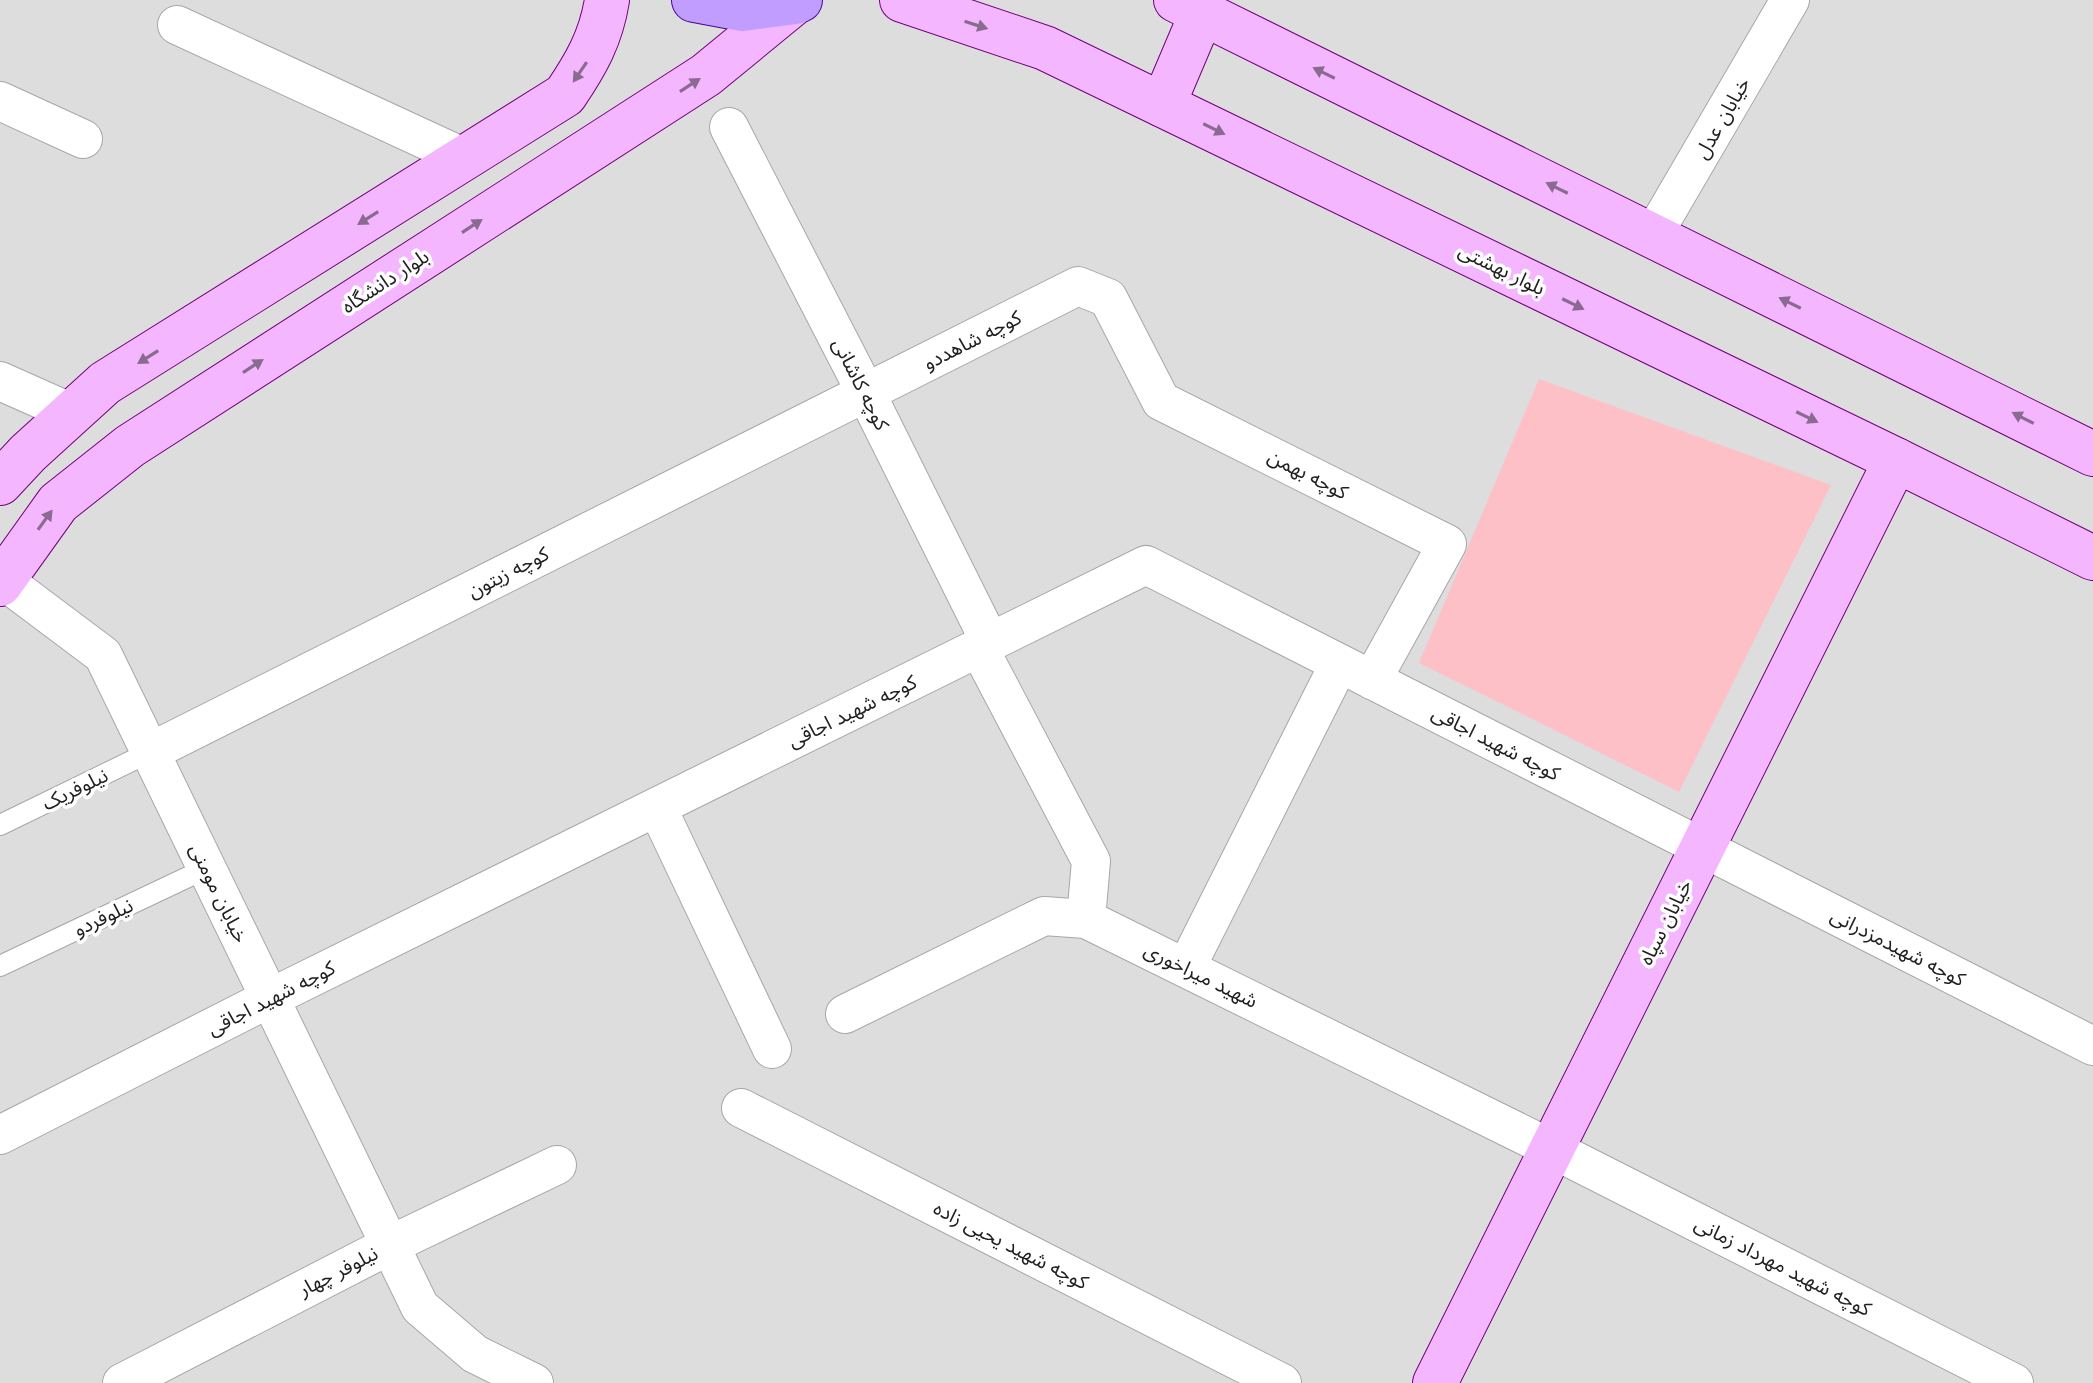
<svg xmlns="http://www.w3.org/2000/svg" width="2093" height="1383" viewBox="0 0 2093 1383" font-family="Inter,'Noto Sans Arabic',sans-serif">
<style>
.residential{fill:#ddddde}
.park{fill:#fec0c7}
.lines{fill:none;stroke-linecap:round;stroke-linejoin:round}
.lane-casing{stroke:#a7a7a7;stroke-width:22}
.street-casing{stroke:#a7a7a7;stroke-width:40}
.secondary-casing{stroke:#72007e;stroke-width:46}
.primary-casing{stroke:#48009c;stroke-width:46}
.lane{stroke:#fff;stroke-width:20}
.street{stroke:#fff;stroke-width:38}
.secondary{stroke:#f4b6ff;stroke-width:44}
.primary{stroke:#c19dff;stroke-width:44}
.oneway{fill:#8a6b90}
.labels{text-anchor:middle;stroke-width:7;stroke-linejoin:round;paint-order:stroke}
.street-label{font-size:20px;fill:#202020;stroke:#fff}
</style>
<rect width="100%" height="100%" fill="#ebe5f1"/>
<rect class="residential" x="0" y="0" width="2093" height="1383"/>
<polygon class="park" points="1539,379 1831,485 1679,792 1419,663"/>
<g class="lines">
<g class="lane-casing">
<g id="lane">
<polyline points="0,825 150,752"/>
<polyline points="0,966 207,868"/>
</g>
</g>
<g class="street-casing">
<g id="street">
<polyline points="177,25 465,158"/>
<polyline points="0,101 83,139"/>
<polyline points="729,127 866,393 990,642"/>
<polyline points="1653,235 1790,0"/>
<polyline points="0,381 72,413"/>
<polyline points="3,580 103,655 420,1307 475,1354 534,1383"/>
<polyline points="979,648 1091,861 1086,919"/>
<polyline points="150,752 1078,286 1108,298 1161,401 1447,544 1372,680"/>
<polyline points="657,807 772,1049"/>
<polyline points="1186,968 1339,664"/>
<polyline points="845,1014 1044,916 1086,919 1552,1149 2014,1383"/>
<polyline points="741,1108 1282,1383"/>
<polyline points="0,1135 270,998 1146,565 2093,1046"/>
<polyline points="122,1383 390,1245 557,1165"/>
</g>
</g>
<g class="secondary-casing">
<g id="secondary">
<polyline points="902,0 1045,48 1896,460 2093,558"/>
<polyline points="1176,0 2093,454"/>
<polyline points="1163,105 1202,13"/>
<path d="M 0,483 L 28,453 L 105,383 L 565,95 C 586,64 601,38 607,0"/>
<polyline points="0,584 58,503 130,446 706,75 795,2"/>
<polyline points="1435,1383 1896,460"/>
</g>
</g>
<g class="primary-casing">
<polyline id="primary" points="694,0 742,9 795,2 800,0"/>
</g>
<use href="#lane" class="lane"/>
<use href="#street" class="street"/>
<use href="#secondary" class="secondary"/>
<use href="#primary" class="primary"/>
</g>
<defs><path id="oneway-solid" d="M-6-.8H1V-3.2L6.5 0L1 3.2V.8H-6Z" transform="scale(2)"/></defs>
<g class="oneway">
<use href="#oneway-solid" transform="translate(976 25) rotate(18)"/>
<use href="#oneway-solid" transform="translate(580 72) rotate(124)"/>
<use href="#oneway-solid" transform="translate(1324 73) rotate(-154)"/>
<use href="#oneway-solid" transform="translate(690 85) rotate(-33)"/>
<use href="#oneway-solid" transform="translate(1214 129) rotate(26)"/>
<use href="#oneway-solid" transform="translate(1557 188) rotate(-154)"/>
<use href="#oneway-solid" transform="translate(368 218) rotate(148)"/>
<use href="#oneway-solid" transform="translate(472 226) rotate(-33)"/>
<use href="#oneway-solid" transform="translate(1790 303) rotate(-154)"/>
<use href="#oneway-solid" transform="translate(1573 304) rotate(26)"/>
<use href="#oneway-solid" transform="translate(148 357) rotate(148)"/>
<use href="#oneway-solid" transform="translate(253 366) rotate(-33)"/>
<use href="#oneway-solid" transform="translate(1807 417) rotate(26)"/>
<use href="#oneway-solid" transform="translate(2023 418) rotate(-153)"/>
<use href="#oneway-solid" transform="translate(45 520) rotate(-54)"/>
</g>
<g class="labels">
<g class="street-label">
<text transform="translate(1722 118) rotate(-60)" y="7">خیابان عدل</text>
<text transform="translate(1502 269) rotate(26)" y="7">بلوار بهشتی</text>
<text transform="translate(385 281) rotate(-33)" y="7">بلوار دانشگاه</text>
<text transform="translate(972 340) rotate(-27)" y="7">کوچه شاهددو</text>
<text transform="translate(861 384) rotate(63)" y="7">کوچه کاشانی</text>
<text transform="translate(1308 474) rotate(27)" y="7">کوچه بهمن</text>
<text transform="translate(508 572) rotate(-27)" y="7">کوچه زیتون</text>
<text transform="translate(852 711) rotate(-26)" y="7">کوچه شهید اجاقی</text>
<text transform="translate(1496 743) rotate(27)" y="7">کوچه شهید اجاقی</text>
<text transform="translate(75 789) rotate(-26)" y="7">نیلوفریک</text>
<text transform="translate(219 893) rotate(64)" y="7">خیابان مومنی</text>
<text transform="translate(103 917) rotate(-25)" y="7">نیلوفردو</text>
<text transform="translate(1665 922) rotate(-63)" y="7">خیابان سپاه</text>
<text transform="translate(1898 947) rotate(27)" y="7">کوچه شهیدمزدرانی</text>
<text transform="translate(1201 975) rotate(26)" y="7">شهید میراخوری</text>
<text transform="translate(271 998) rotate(-27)" y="7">کوچه شهید اجاقی</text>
<text transform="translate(1011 1245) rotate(27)" y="7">کوچه شهید یحیی زاده</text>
<text transform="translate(1783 1266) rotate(27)" y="7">کوچه شهید مهرداد زمانی</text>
<text transform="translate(338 1271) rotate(-27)" y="7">نیلوفر چهار</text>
</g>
</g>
</svg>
